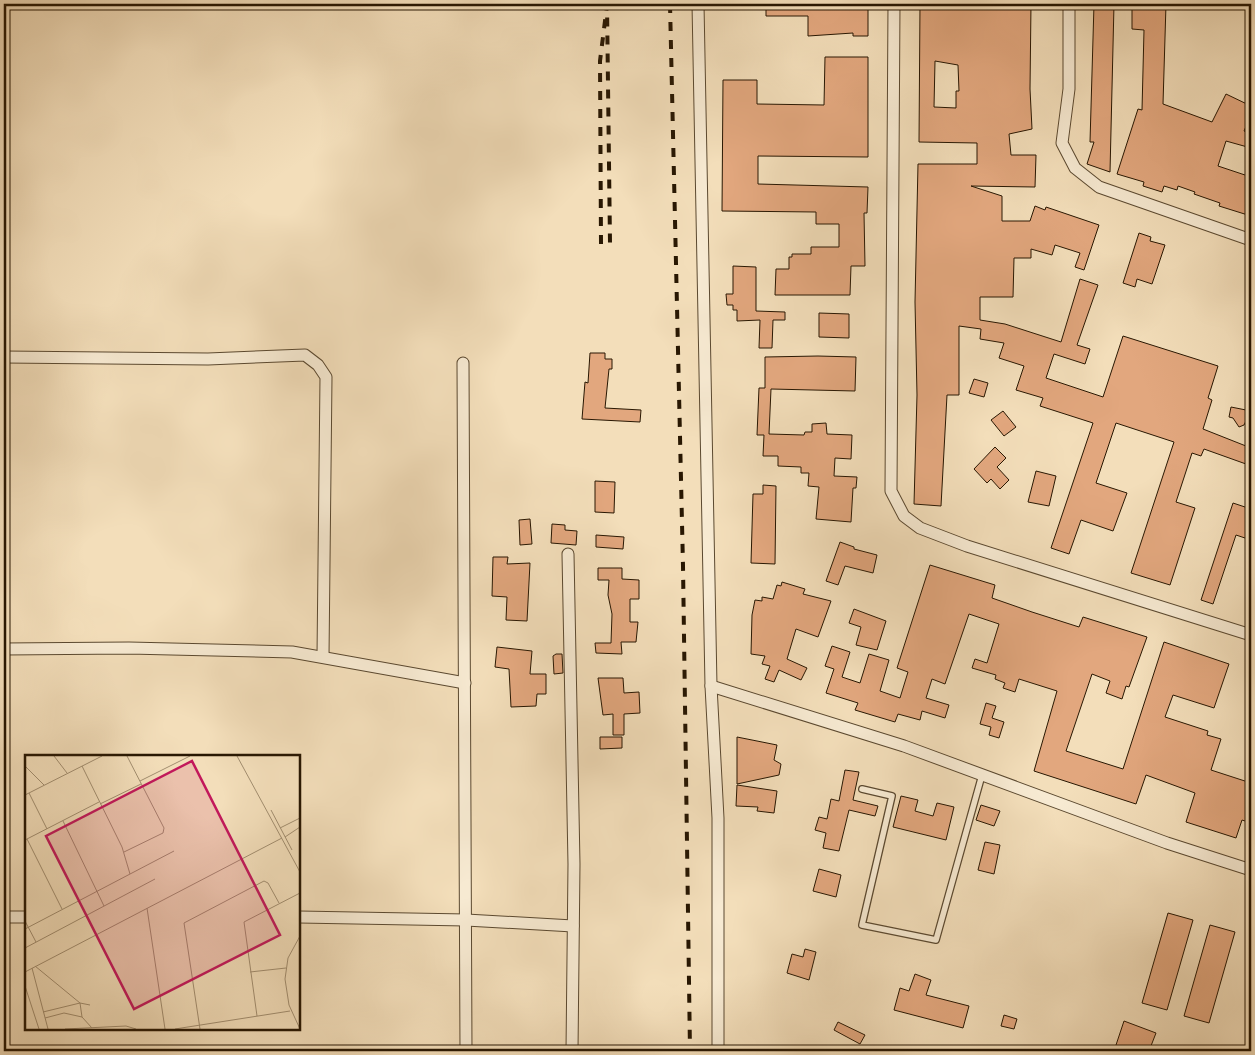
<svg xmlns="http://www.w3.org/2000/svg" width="1255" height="1055" viewBox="0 0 1255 1055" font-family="'IM FELL Great Primer',serif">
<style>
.building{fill:#e2a77e;stroke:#281702;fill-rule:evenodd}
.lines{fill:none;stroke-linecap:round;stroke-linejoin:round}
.service-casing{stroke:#5b4930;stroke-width:8}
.minor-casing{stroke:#5b4930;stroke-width:13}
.service{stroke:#f7ead2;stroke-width:5.5}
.minor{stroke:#f7ead2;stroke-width:11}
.rail{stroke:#281702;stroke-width:4;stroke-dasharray:9 9;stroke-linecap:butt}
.inset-road{fill:none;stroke:#a28e70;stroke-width:1}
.view{fill:#c2185b;fill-opacity:0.15;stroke:#c2185b;stroke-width:2.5}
.inset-edge{fill:none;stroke:#281702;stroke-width:2.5}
</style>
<rect width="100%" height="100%" fill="#f3deba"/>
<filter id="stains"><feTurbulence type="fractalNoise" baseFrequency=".004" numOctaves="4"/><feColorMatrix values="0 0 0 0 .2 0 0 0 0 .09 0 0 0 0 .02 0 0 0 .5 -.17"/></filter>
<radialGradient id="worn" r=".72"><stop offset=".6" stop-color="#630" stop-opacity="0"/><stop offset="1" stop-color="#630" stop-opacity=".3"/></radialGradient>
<g class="building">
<polygon points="766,4 868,4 868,36 853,36 853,33 808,36 808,16 766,16"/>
<path d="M 920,4 L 1031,4 L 1030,89 L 1032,129 L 1009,134 L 1011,155 L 1036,155 L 1035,187 L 971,186 L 1002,196 L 1002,221 L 1030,221 L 1035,206 L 1045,210 L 1046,207 L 1099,225 L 1084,270 L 1075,267 L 1080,253 L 1055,245 L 1052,255 L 1031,249 L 1031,258 L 1014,258 L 1013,297 L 980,297 L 980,320 L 1005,324 L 1061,342 L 1080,279 L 1098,285 L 1077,345 L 1090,349 L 1085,364 L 1054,354 L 1046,378 L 1103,397 L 1123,336 L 1218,366 L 1208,398 L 1212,400 L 1203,429 L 1251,448 L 1246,464 L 1204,449 L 1201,456 L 1192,453 L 1176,502 L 1195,508 L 1170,585 L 1131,573 L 1174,442 L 1116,423 L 1096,483 L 1127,493 L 1113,531 L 1081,520 L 1069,554 L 1051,548 L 1093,423 L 1040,406 L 1043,398 L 1016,390 L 1024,366 L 999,358 L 1004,343 L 980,339 L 981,329 L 959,326 L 959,395 L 947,395 L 941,506 L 914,504 L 917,395 L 915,302 L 918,164 L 977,164 L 977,143 L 919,142 ZM 935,61 L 958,65 L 959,91 L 956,91 L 956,108 L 934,107 Z"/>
<polygon points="1094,4 1114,4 1110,172 1087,164 1094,142 1090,142"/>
<polygon points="1132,4 1166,4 1163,104 1212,122 1226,94 1251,106 1251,115 1244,131 1251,134 1251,148 1226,141 1218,166 1251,177 1251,216 1219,206 1220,203 1194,194 1195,192 1178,186 1177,190 1164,186 1162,192 1143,186 1144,182 1117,174 1138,109 1142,110 1144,30 1132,29"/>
<polygon points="825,57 868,57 868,157 758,156 758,184 868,187 867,213 864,213 865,266 851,266 850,295 775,295 776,269 789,269 789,257 792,257 792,254 811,254 811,247 839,247 839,224 816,224 816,212 722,211 723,80 757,80 757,104 824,105"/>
<polygon points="1139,233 1151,237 1150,241 1165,245 1152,284 1137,279 1135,287 1123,283"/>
<polygon points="733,266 756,267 756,311 785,312 785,320 773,320 772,348 759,348 760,320 737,321 737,310 733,310 733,305 727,305 726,294 733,294"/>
<polygon points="819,313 849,314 849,338 819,337"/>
<polygon points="590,353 605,353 605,359 612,359 612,369 609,369 605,408 641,410 640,422 582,419 585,382 588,383"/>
<polygon points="818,356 856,357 855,391 771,389 769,434 804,435 805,432 812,432 812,424 826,423 827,434 852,435 851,459 835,458 834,476 857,477 856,488 853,488 851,522 816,519 819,487 808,486 809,473 801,473 801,467 778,466 778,456 763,456 764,435 757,435 759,388 765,388 765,357"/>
<polygon points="974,379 988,383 984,397 969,393"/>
<polygon points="1231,407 1251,411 1244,425 1239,427 1233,418 1229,417"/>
<polygon points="1003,411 1016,427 1004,436 991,420"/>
<polygon points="995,447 1006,458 997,467 1009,480 1000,489 991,479 987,483 974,469"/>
<polygon points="1036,471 1056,476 1049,506 1028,502"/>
<polygon points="595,481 615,482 614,513 595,512"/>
<polygon points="763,485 776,486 775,564 751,563 753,494 763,494"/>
<polygon points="1233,503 1251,509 1251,540 1236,535 1213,604 1201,600"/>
<polygon points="530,519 532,544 520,545 519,520"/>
<polygon points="552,524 565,525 565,530 577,531 576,545 551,543"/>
<polygon points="596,535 624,537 623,549 596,547"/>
<polygon points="840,542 854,547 854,549 877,555 873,573 845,566 838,585 826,581"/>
<polygon points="493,557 508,557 507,564 530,563 527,621 506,620 507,597 492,596"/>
<polygon points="930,565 995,585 992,598 1032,612 1079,627 1083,617 1147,637 1129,687 1126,686 1122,699 1106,693 1110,681 1092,674 1066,751 1123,769 1164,642 1229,664 1214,708 1173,695 1165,717 1208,731 1207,735 1221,739 1211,770 1251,783 1251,823 1242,820 1236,838 1186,822 1195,793 1146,775 1136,804 1034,771 1057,691 1019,679 1015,692 1003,688 1005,683 995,679 996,675 972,668 975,659 987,663 999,624 969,614 945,684 932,679 926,698 949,705 945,718 922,711 920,720 898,714 895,722 855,710 858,703 826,693 834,669 825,666 832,646 850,652 842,677 860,683 869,654 889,660 880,691 900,698 908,672 897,668"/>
<polygon points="598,568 622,568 622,579 639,580 639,599 630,599 630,622 638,622 636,642 621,642 622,654 596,653 595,643 611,643 612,614 608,595 609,580 598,580"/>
<polygon points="782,582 805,589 803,594 831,601 818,637 796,629 787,659 807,668 801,680 779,670 774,682 765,679 770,666 762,664 765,656 751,654 752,615 755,600 762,601 762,597 773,599 777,585 781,586"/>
<polygon points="854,609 886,621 877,650 856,645 861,627 849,623"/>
<polygon points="497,647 532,651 530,674 546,674 546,694 537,694 536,706 511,707 509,669 495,667"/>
<polygon points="556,654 562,654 563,673 554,674 553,656"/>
<polygon points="598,678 623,678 624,693 639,692 640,713 624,714 624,735 613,735 613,714 603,715"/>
<polygon points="986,703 996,706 992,718 1004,722 999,738 989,735 991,727 980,724"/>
<polygon points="600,737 622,737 622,748 600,749"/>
<polygon points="737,737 777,745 774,760 781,764 779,775 737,784"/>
<polygon points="845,770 859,772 853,800 878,806 875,816 849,810 839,851 823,848 826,833 815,830 819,817 827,819 831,799 839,801"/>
<polygon points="737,785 777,791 774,813 757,811 758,807 736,806"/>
<polygon points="901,796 918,800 915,811 933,816 937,803 954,807 946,840 893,827"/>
<polygon points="981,805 1000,811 994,826 976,820"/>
<polygon points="985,842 1000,845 994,874 978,870"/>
<polygon points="819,869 841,875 836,897 813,891"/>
<polygon points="1168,913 1193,920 1167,1010 1142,1003"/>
<polygon points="1210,925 1235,932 1209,1023 1184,1016"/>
<polygon points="805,949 816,952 809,980 787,973 792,954 803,957"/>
<polygon points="915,974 931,980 926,995 969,1006 963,1028 894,1010 900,988 909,991"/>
<polygon points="1004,1015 1017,1019 1014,1029 1001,1026"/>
<polygon points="1124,1021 1156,1033 1149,1051 1114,1051"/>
<polygon points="838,1022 865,1035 860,1044 834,1030"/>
</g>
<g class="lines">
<g class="service-casing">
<polyline id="service" points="862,789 892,796 862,925 936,940 982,775"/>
</g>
<g class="minor-casing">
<g id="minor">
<polyline points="698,4 711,686 718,818 718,1051"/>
<polyline points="894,4 891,491 904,516 920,528 967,546 1251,635"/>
<polyline points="1069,4 1069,89 1062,143 1075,168 1099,187 1251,240"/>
<polyline points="4,357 208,359 305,355 318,365 326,377 323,656"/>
<polyline points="463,363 466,1051"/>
<polyline points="568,554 574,864 572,1051"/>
<polyline points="4,649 129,648 292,652 465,683"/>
<polyline points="711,686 904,746 1167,843 1251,870"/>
<polyline points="4,917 26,917"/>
<polyline points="299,917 466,920 573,926"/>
</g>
</g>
<use href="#service" class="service"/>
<use href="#minor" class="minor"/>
<g class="rail">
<polyline points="670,4 683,566 690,1051"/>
<polyline points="601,244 600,61 607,5 610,243"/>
</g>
</g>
<g transform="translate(25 755)">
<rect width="275" height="275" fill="#f3deba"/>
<path class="inset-road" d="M 29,1 L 42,18M 212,1 L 275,117M 0,11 L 19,30M 57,11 L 97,92 L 105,119M 115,26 L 165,1M 4,38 L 22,74M 0,40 L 77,1M 75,49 L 116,29M 246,55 L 267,95M 38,66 L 79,151M 255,73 L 275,63M 260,82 L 275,72M 2,84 L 37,154M 0,85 L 74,47M 99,97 L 138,78 L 139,73 L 102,1M 122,153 L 140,274M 0,166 L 11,187M 0,174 L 149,96M 0,193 L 130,124M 10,211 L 55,248 L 65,250M 7,213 L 23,274M 0,217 L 257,83M 225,217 L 261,213M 0,231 L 14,274M 55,248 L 57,262 L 67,273M 18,257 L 55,248M 232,261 L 219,167 L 275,138M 20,263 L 39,258 L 57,262M 40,274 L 101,271 L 111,274M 150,274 L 265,256M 175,274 L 159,168 L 239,126 L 243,128 L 254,148M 275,274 L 264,250 L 260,224 L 263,203 L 275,181"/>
<path class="view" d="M 167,6 L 255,180 L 109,254 L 21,81 Z"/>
<rect width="275" height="275" class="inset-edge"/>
</g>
<rect width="1255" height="1055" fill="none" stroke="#f3deba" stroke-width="20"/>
<rect x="5" y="5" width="1245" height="1045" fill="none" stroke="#281702" stroke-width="2.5"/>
<rect x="10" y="10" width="1235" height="1035" fill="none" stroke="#281702"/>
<rect width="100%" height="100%" filter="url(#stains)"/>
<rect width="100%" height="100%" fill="url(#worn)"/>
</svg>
